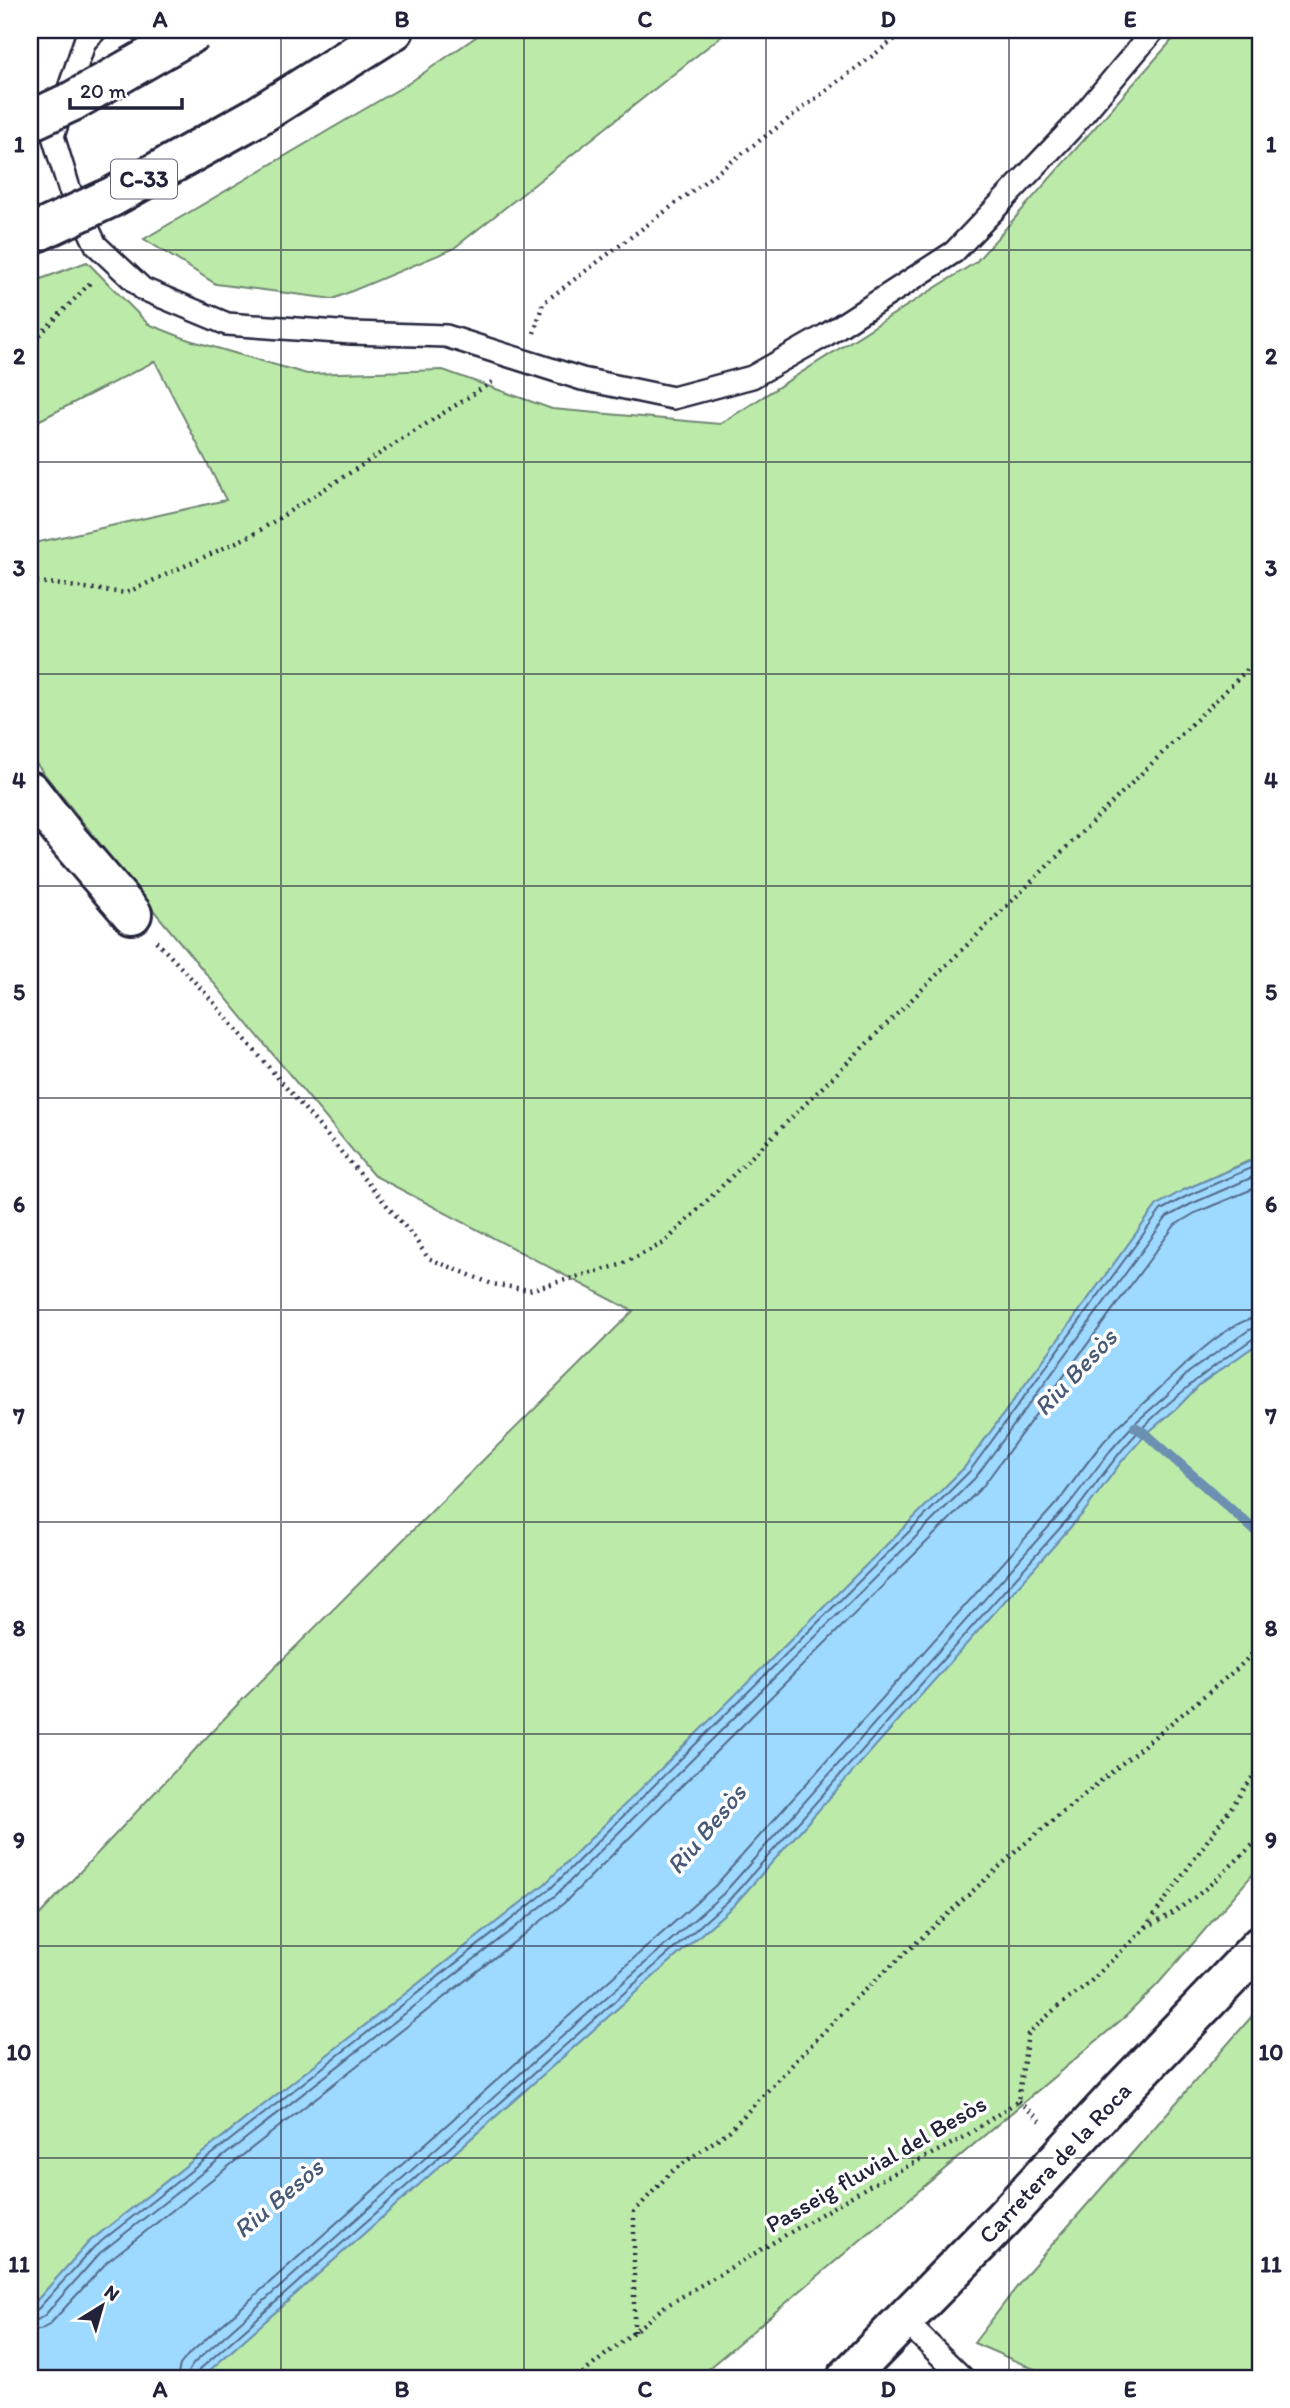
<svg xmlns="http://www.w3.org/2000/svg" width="1290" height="2408" viewBox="0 0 1290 2408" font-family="Itim,sans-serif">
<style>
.green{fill:#bceba9;stroke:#6f8672;stroke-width:2}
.water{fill:#9ed9ff;stroke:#6c90b1;stroke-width:2}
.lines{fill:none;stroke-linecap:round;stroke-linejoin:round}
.shore{stroke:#546b89;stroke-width:2}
.stream{stroke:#6c90b1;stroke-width:10}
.lane-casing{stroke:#22223b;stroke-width:26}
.street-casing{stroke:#22223b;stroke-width:44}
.secondary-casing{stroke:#22223b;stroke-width:44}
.highway-casing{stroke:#22223b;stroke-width:44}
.path{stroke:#22223b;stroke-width:4.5;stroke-dasharray:2 5;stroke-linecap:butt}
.lane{stroke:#fff;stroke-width:21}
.street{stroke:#fff;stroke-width:38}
.secondary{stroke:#fff;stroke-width:38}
.highway{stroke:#fff;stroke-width:38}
.rail-casing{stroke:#22223b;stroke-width:8}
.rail{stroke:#fff;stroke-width:5;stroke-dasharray:16;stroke-linecap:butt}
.highway-bridge-casing{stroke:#22223b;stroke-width:44;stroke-linecap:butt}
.highway-bridge{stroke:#fff;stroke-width:38}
.grid{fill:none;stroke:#22223b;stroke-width:2;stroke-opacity:0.55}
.labels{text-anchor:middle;stroke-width:7;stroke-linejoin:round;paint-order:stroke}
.shield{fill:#fff;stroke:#646476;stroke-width:2}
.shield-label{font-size:23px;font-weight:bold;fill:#22223b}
.street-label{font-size:24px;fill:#22223b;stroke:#fff}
.water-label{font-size:26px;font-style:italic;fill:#475976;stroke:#fff}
.neatline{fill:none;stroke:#22223b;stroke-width:2.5}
.grid-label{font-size:23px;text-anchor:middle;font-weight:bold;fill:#22223b}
</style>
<rect width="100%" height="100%" fill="#fff"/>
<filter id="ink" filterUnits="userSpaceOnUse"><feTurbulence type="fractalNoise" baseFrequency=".0143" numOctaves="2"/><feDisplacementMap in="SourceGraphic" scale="14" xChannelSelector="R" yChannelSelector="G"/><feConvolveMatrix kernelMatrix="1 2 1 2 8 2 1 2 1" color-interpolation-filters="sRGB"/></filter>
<g filter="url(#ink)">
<g class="green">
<polygon points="486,30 729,30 453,249 333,299 216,284 144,239 409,83"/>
<polygon points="1181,30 1260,30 1260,1156 1184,1190 1157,1205 964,1468 545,1884 89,2242 30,2308 30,1925 237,1705 633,1311 373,1175 145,900 30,756 30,544 226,500 155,361 30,425 30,283 87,262 148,324 189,340 307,374 443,370 552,409 720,424 976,262"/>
<polygon points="1260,1342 1260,1866 1158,1984 1126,2016 697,2378 201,2378 734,1905 1083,1513 1122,1461 1146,1434 1177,1408 1199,1385"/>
<polygon points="1260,2007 1260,2378 1055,2378 974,2343 1029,2271"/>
</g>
<polygon class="water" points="1260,1157 1260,1342 1199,1385 1177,1408 1146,1434 1122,1461 1083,1513 734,1905 201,2378 30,2378 30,2308 89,2242 545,1884 964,1468 1157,1205 1184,1190"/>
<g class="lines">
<g class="shore">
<polyline points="30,2312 38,2309 94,2247 550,1889 969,1472 1161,1210 1187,1196 1260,1164"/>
<polyline points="30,2321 37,2320 44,2316 100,2253 556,1895 975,1478 1167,1217 1191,1204 1260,1174"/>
<polyline points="30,2331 40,2330 49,2325 108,2261 564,1903 983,1486 1175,1225 1195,1213 1260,1186"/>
<path d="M 177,2378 L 180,2365 L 187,2356 L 715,1886 L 1062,1497 C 1075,1479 1088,1461 1101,1445 C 1119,1423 1140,1407 1160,1388 C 1181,1368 1231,1318 1260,1317"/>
<polyline points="188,2378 189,2370 194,2363 723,1894 1070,1503 1110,1451 1135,1423 1166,1396 1189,1372 1249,1330 1260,1328"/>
<path d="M 197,2378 L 199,2370 L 729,1900 L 1077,1509 C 1098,1482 1117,1453 1141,1429 C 1176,1395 1213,1365 1254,1338 L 1260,1337"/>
</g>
<polyline class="stream" points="1135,1427 1146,1434 1260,1535"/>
<g class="lane-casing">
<g id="lane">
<polyline points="96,30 85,41 53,136 69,188 96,245 143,289 227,324 352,333 446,336 582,379 673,398 752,377 826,335 954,252 1070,130 1154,30"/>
<polyline points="904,2320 963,2378"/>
</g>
</g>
<g class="street-casing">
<polyline id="street" points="30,791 70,842 132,914"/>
</g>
<g class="secondary-casing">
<polyline id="secondary" points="847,2378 1003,2219 1123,2089 1260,1946"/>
</g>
<g class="highway-casing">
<polyline id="highway" points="256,117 394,30"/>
</g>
<g class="path">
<polyline points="534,333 543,303 907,30"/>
<polyline points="30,345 93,280"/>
<polyline points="30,581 126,593 254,534 492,382"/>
<polyline points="156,941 208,996 413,1236 428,1258 492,1284 529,1290 620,1265 664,1243 1260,657"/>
<path d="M 1146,1927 C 1191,1907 1224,1872 1260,1838"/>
<polyline points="1018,2101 1041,2121"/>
<polyline points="634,2332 634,2212 671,2172 729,2131 857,1997 1023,1845 1238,1668 1260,1646"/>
<polyline points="577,2378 664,2307 867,2187 961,2139 1018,2101 1028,2034 1056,2008 1085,1987 1145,1928 1260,1767"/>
</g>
<use href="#lane" class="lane"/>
<use href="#street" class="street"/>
<use href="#secondary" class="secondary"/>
<use href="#highway" class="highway"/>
<g class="rail-casing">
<polyline id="rail" points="30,37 36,30"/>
</g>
<use href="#rail" class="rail"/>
<g class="highway-bridge-casing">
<g id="highway-bridge">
<polyline points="30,121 73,101 197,30"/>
<polyline points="30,235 112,197 256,117"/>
</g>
</g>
<use href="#highway-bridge" class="highway-bridge"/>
</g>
</g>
<path class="grid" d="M 281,30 L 281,2378M 524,30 L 524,2378M 766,30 L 766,2378M 1009,30 L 1009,2378M 30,250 L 1260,250M 30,462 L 1260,462M 30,674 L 1260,674M 30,886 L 1260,886M 30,1098 L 1260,1098M 30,1310 L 1260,1310M 30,1522 L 1260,1522M 30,1734 L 1260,1734M 30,1946 L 1260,1946M 30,2158 L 1260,2158"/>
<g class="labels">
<rect class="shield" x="111" y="159.5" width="66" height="39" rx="5"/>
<g class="shield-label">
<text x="144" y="187">C-33</text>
</g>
<g class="street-label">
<text transform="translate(1055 2163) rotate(-47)" y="8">Carretera de la Roca</text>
<text transform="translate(876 2164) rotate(-30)" y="8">Passeig fluvial del Besòs</text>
</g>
<g class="water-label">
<text transform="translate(1075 1372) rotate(-47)" y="9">Riu Besòs</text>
<text transform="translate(706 1829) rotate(-50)" y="9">Riu Besòs</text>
<text transform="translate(278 2198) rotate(-40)" y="9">Riu Besòs</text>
</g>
</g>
<rect width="1290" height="2408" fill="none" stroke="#fff" stroke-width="77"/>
<g transform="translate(102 2306) rotate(37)" stroke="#ffffff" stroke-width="5" paint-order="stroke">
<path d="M0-5L12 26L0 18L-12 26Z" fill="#22223b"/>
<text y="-10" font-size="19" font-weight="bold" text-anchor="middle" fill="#22223b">N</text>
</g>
<path d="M70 98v10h112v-10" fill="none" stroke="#22223b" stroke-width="3.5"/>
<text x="80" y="98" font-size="21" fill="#22223b" stroke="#ffffff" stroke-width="5" paint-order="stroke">20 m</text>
<rect x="38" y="38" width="1214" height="2332" class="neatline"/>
<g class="grid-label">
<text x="160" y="27">A</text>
<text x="402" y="27">B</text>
<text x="645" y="27">C</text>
<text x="888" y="27">D</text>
<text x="1130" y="27">E</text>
<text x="19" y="152">1</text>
<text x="1271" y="152">1</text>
<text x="19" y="364">2</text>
<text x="1271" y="364">2</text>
<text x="19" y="576">3</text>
<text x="1271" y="576">3</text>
<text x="19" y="788">4</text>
<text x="1271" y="788">4</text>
<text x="19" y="1000">5</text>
<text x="1271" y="1000">5</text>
<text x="19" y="1212">6</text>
<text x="1271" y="1212">6</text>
<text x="19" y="1424">7</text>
<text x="1271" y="1424">7</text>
<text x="19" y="1636">8</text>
<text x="1271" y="1636">8</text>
<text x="19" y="1848">9</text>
<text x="1271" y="1848">9</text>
<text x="19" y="2060">10</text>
<text x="1271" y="2060">10</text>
<text x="19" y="2272">11</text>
<text x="1271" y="2272">11</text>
<text x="160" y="2397">A</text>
<text x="402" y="2397">B</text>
<text x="645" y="2397">C</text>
<text x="888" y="2397">D</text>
<text x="1130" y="2397">E</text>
</g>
</svg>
